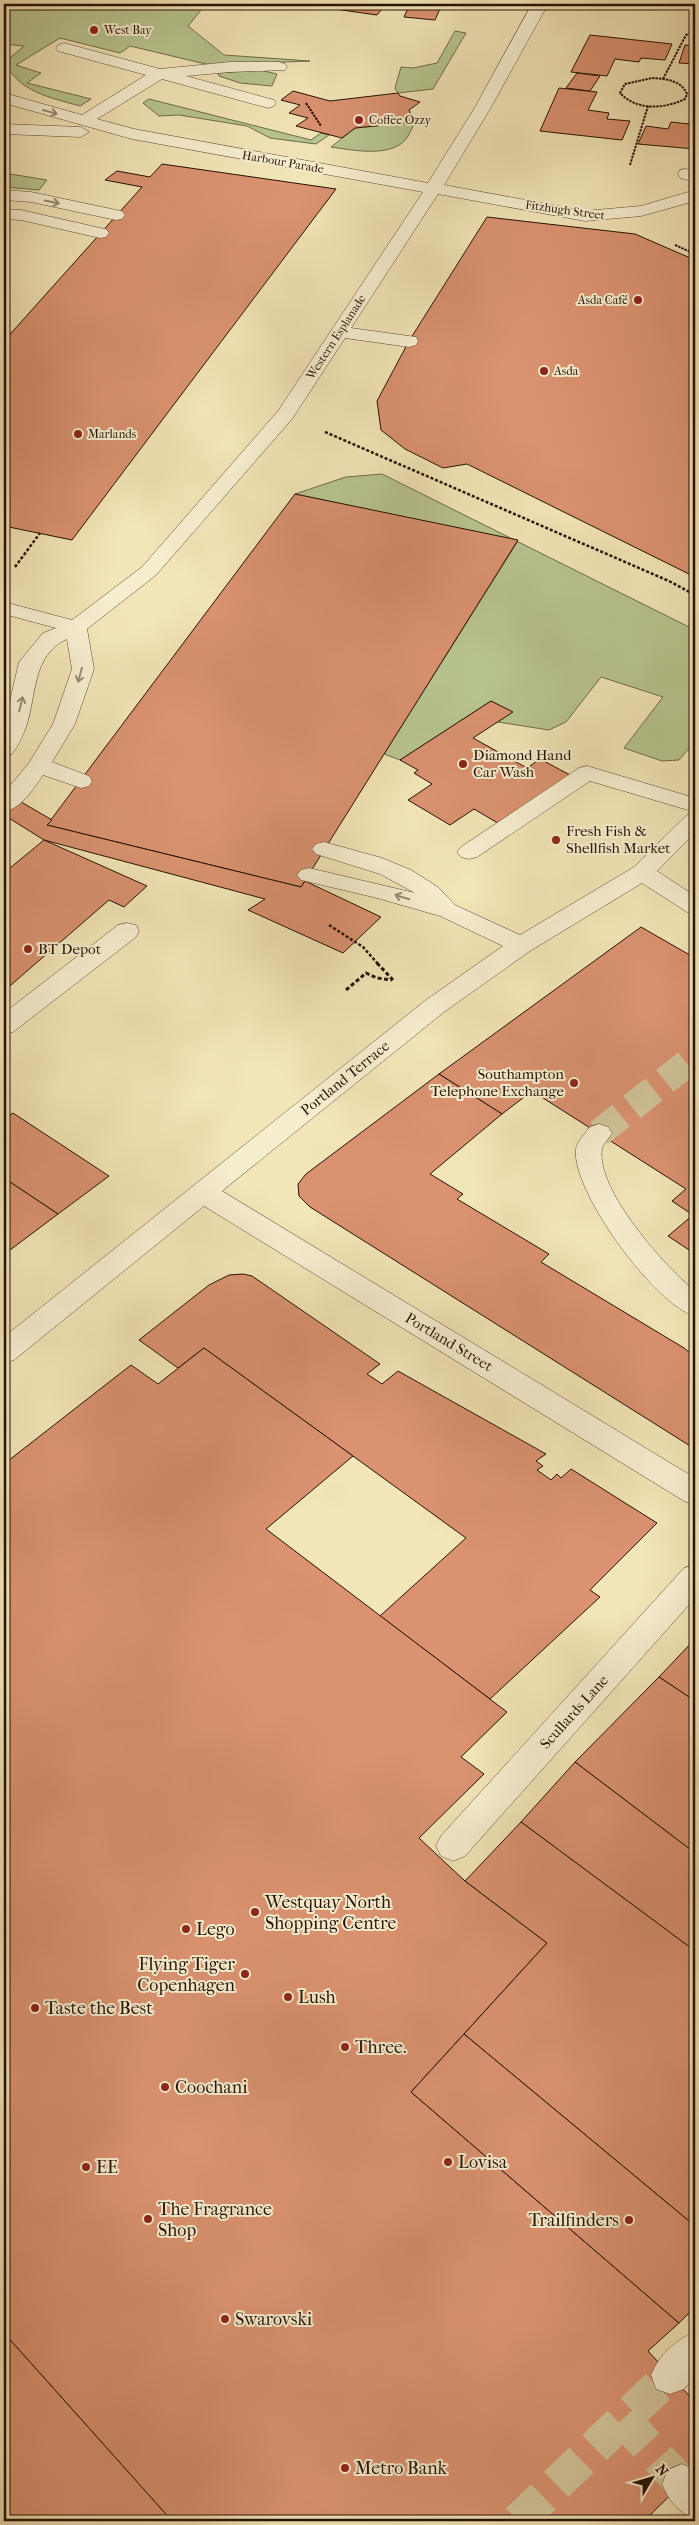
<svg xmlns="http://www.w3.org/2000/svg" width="699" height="2525" viewBox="0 0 699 2525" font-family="'IM FELL French Canon',serif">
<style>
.green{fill:#b8c590;stroke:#6f6b4a}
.building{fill:#da9270;stroke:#261103}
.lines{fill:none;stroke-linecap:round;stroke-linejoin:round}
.minor-tunnel-far1{stroke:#d3c59c;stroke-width:28;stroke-dasharray:28 14;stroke-linecap:butt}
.minor-tunnel{stroke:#d3c59c;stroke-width:35;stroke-dasharray:35 18;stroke-linecap:butt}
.minor-casing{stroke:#594630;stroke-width:1}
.path-far2{stroke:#261103;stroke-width:2;stroke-dasharray:2.5 1;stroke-linecap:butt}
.path-far1{stroke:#261103;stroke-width:2.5;stroke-dasharray:3 2;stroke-linecap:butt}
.path{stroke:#261103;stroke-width:3;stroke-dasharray:4 2.5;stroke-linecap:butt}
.minor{fill:#f7eed0;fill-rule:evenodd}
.oneway{stroke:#998b74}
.poi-dot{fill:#8f2418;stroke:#f7eed0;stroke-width:2}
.labels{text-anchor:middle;stroke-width:4;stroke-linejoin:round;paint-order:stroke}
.far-poi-label{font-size:12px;fill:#261103;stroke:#f7eed0;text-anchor:start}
.far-street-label{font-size:12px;fill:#261103;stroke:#f7eed0}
.poi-label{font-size:15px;fill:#261103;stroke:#f7eed0;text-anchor:start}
.street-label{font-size:15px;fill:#261103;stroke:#f7eed0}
.near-poi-label{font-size:18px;fill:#261103;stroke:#f7eed0;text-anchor:start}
</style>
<rect width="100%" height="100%" fill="#f2e5b7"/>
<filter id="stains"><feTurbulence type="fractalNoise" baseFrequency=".004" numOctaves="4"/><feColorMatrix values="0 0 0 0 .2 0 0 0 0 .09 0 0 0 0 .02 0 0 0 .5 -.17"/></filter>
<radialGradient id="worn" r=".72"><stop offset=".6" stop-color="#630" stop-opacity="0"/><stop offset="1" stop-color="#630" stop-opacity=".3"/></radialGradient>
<g class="green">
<path d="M 4,4 L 206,4 L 188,26 L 224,55 L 310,61 L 210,65 L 130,46 L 120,53 L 60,38 L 16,65 L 41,73 L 27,83 L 91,99 L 80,106 C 52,98 18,92 5,62 L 24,46 L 4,44 Z"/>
<polygon points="455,31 466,33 433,89 398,93 395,88 401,67 413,68 437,63"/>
<polygon points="260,70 277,74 272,86 240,83 219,76 218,73"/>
<polygon points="149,99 311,140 321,133 329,135 316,144 270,138 247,126 179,115 159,116 143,103"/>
<path d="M 415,122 C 412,127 410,134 406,139 C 391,158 352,150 331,147 L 355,128 Z"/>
<polygon points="4,173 47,180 39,190 4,187"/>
<polygon points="382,474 695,630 695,741 679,760 662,761 624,748 663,697 601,677 566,722 549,730 498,722 512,712 491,701 400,760 384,754 518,541 295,494 346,477"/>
</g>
<g class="building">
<polygon points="299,4 386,4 377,15"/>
<polygon points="410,4 442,4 435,20 404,17"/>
<polygon points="590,35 672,44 665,60 641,58 639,62 615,59 607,76 571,72"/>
<polygon points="685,45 695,46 695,64 679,63"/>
<polygon points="577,73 600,76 590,91 566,88"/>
<polygon points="559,88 597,92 588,110 609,113 607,119 630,121 622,140 540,131"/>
<polygon points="293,91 330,101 398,93 400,96 420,102 409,110 415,122 355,128 342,138 296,126 308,118 289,113 300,105 281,100"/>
<polygon points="695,108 695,149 638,144 646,126 668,129 671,122 689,124"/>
<polygon points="162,164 336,189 72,540 4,526 4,341 142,187 105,180 117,171 150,177"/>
<polygon points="487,217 635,234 695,260 695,577 467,464 443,468 405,449 381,430 377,401 409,341"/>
<polygon points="295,494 518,540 301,887 47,825"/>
<polygon points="491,701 513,712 473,738 527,768 540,759 572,776 501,825 474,809 450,825 408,800 432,784 414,773 418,770 400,760"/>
<polygon points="4,792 52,820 47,825 301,887 305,881 381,917 343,953 248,910 265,899 44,840 4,815"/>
<polygon points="44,840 147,886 124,907 109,900 4,991 4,873"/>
<polygon points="641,927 695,958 695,1254 668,1236 693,1215 672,1201 686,1189 532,1091 502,1114 439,1074"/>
<polygon points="439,1074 502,1114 430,1174 463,1194 457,1199 549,1254 541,1262 684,1348 695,1357 695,1449 310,1207 299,1196 298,1184 306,1174"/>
<polygon points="13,1113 109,1176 58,1214 4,1178 4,1119"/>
<polygon points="4,1178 58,1214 6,1253 4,1252"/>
<polygon points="243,1274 252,1276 380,1364 367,1374 382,1384 398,1371 546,1454 536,1461 543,1466 537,1470 551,1480 557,1474 561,1478 571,1469 657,1523 590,1590 600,1597 490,1699 380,1616 466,1538 204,1348 178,1368 139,1340 209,1285 229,1275"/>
<polygon points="204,1348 353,1456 266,1529 507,1712 461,1757 484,1774 419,1838 465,1881 547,1943 411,2092 679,2323 648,2351 695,2402 695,2471 644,2521 172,2521 4,2333 4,1464 131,1365 158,1384"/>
<polygon points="695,1639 695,1701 659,1677"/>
<polygon points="659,1677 695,1701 695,1853 575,1762"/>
<polygon points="575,1762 695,1853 695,1951 521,1822"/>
<polygon points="521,1822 695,1951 695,2226 464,2034 547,1943 465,1881"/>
<polygon points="464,2034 695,2226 695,2307 679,2323 411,2092"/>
<polygon points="4,2333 172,2521 4,2521"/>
</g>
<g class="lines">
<polyline class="minor-tunnel-far1" points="599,1133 695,1057"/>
<g class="minor-tunnel">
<polyline points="623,2419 682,2484"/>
<polyline points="518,2521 670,2375"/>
</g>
<g class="minor-casing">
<g id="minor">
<path d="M 532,4 L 548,4 L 490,109 L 444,185 L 585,211 L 641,206 L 695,190 L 695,201 L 641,216 L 585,221 L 438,194 L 351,328 L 416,337 L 418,341 L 416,345 L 409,347 L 345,338 L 292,419 L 156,575 L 87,629 L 94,669 L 75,724 L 52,762 L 89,776 L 92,781 L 89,786 L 81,788 L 43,775 C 33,789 22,808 4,812 L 4,793 L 29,763 L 53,724 L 72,669 L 67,639 C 31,655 37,698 25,730 C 22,738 17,747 12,754 L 4,756 L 4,726 L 19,662 L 43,633 L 56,628 L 4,614 L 4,602 L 72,620 L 142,567 L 278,411 L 423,192 L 132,139 L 4,103 L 4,93 L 82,115 L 146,75 L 58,51 L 56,48 L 58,45 L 64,43 L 160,69 L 230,62 L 279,62 L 285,64 L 287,67 L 285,70 L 230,72 L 186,76 L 274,100 L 276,103 L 274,106 L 268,108 L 162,79 L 97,119 L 134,129 L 428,183 L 474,109 Z"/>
<polygon points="4,124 81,127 89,132 81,137 4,134"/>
<polygon points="686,169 695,172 695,182 680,178 678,174 680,170"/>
<polygon points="4,190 31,192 116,210 122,211 125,215 122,219 116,220 31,202 4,200"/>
<polygon points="4,209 21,210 100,228 106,229 109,233 106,237 100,238 21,220 4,219"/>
<polygon points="587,766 695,798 695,812 590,781 477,857 469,859 461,857 457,852 461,847 579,768"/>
<polygon points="695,813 695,833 657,871 695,896 695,915 687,912 642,883 530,951 444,1012 222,1191 695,1478 695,1505 684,1501 204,1206 14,1360 4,1363 4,1337 426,1000 503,946 440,916 377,898 301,880 297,875 301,870 309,868 415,893 380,874 316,854 312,849 316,844 324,842 382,858 411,870 438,887 455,905 520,935 634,867 687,815"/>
<polygon points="127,923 136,925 139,931 136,937 13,1032 4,1034 4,1013 118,925"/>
<path d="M 599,1124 L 608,1127 L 612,1133 C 609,1138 603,1144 602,1149 C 595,1189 666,1268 695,1291 L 695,1316 C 656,1306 571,1191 576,1149 C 577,1142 585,1133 590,1127 Z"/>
<polygon points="695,1565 695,1598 465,1856 453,1861 441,1856 436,1846 441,1836 684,1568"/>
<path d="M 695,2332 L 695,2377 L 684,2389 L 670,2394 L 656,2389 L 651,2375 C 659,2355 675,2340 695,2332 Z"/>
<path d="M 682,2464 L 695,2470 L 695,2519 C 678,2512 669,2501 662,2484 L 668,2470 Z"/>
</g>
</g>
<g class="path-far2">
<path d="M 652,78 C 666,79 681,80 687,94 L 685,99 C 664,109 637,111 620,93 L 625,84 Z"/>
<polyline points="663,79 686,35 695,31"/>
<polyline points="306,103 321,126"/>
<polyline points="630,165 648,106"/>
<polyline points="675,245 695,254"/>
</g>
<g class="path-far1">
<polyline points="325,432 669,581 695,595"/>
<polyline points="15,567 40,533"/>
<polyline points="329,925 363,947 378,964"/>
</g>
<g class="path">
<polyline points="377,963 393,980"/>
<polyline points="346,990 366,973 377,978 392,980"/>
</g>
<use href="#minor" class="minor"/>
</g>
<defs><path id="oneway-shaft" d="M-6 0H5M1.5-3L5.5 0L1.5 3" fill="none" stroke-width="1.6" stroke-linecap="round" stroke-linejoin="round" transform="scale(1.25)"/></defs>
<g class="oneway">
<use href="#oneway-shaft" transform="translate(50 112) rotate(15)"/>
<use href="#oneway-shaft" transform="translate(52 202) rotate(12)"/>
<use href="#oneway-shaft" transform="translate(80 675) rotate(105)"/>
<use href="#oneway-shaft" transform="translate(21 704) rotate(-76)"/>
<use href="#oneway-shaft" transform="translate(402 897) rotate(-163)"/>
</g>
<g class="poi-dot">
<circle cx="94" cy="30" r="5"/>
<circle cx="359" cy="120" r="5"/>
<circle cx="638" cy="300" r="5"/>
<circle cx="544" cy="371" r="5"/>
<circle cx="78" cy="434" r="5"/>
<circle cx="463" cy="764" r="5"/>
<circle cx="556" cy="840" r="5"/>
<circle cx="28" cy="949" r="5"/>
<circle cx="574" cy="1083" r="5"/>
<circle cx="255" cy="1912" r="5"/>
<circle cx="186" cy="1929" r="5"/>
<circle cx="245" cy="1974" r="5"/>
<circle cx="288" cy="1997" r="5"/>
<circle cx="35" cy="2008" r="5"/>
<circle cx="345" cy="2047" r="5"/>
<circle cx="165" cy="2087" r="5"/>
<circle cx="448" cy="2162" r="5"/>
<circle cx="86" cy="2167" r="5"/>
<circle cx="148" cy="2219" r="5"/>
<circle cx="629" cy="2220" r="5"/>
<circle cx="225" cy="2319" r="5"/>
<circle cx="345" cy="2468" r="5"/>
</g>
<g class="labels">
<g class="far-poi-label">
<text x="104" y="34">West Bay</text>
<text x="369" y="124">Coffee Ozzy</text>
<text x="628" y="304" text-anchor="end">Asda Café</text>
<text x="554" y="375">Asda</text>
<text x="88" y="438">Marlands</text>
</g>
<g class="far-street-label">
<text transform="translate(283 162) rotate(10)" y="4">Harbour Parade</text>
<text transform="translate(565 210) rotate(8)" y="4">Fitzhugh Street</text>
<text transform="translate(336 337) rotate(-57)" y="4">Western Esplanade</text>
</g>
<g class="poi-label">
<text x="473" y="760">Diamond Hand<tspan x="473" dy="17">Car Wash</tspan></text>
<text x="566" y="836">Fresh Fish &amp;<tspan x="566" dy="17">Shellfish Market</tspan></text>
<text x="38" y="954">BT Depot</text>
<text x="564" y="1079" text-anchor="end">Southampton<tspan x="564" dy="17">Telephone Exchange</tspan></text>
</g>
<g class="street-label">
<text transform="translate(345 1078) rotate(-39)" y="5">Portland Terrace</text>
<text transform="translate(449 1342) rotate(31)" y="5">Portland Street</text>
<text transform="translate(574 1712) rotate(-48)" y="5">Scullards Lane</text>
</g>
<g class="near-poi-label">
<text x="265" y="1908">Westquay North<tspan x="265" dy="21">Shopping Centre</tspan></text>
<text x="196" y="1935">Lego</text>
<text x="235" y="1970" text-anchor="end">Flying Tiger<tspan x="235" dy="21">Copenhagen</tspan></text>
<text x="298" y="2003">Lush</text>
<text x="45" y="2014">Taste the Best</text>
<text x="355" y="2053">Three.</text>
<text x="175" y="2093">Coochani</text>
<text x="458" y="2168">Lovisa</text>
<text x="96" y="2173">EE</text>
<text x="158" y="2215">The Fragrance<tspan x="158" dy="21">Shop</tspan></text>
<text x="619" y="2226" text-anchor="end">Trailfinders</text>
<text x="235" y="2325">Swarovski</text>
<text x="355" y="2474">Metro Bank</text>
</g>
</g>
<rect width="699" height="2525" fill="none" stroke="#f2e5b7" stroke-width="20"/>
<rect x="5" y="5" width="689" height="2515" fill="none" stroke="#261103" stroke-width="2.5"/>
<rect x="10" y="10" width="679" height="2505" fill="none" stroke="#261103"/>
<g transform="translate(652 2478) rotate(52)" stroke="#f7eed0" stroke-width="4" paint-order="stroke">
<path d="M0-4L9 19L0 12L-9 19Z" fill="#261103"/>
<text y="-8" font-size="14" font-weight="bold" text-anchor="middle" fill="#261103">N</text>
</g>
<rect width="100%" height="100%" filter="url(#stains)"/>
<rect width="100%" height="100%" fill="url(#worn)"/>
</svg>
